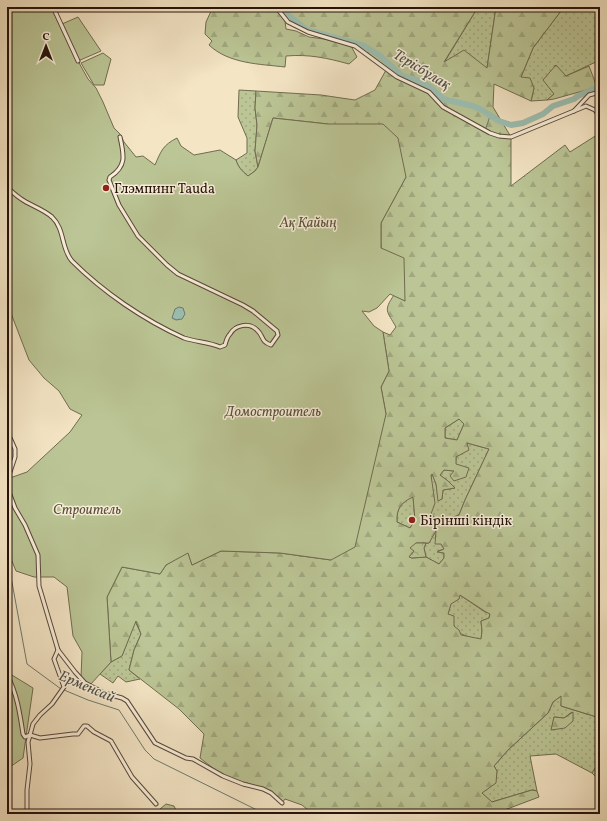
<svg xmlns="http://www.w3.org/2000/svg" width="607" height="821" viewBox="0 0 607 821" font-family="Vollkorn,serif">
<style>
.grass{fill:url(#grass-dots);stroke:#706c50;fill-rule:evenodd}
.forest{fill:url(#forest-firs);stroke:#706c50;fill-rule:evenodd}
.park{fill:url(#park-crowns);stroke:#706c50}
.garden{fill:#bbc595;stroke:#706c50}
.water{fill:url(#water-ripples);stroke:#6c7a6f}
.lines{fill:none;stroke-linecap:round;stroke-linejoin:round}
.stream{stroke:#6c7a6f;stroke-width:1}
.river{stroke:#9cbfb2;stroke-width:6}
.street-casing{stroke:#58473a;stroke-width:5}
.street{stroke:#f8eed9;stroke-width:3}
.poi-dot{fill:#8f2418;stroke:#f8eed9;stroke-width:1.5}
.labels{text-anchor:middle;stroke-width:3;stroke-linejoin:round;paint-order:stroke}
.poi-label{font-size:14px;fill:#24120b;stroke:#f8eed9;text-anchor:start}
.park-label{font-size:14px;font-style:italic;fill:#59513b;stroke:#f8eed9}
.water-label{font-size:15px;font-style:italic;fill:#4e4f45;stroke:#f8eed9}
</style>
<defs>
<pattern id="grass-dots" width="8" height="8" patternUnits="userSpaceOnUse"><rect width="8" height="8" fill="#bbc595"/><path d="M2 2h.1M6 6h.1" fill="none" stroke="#a1a87f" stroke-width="1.8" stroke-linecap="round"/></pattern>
<pattern id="forest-firs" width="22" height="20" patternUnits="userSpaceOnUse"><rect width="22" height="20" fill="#bbc595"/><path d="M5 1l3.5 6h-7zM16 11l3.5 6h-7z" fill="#a1a87f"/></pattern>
<pattern id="park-crowns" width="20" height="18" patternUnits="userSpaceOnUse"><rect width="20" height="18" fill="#bbc595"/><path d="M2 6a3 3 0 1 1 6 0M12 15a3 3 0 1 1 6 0" fill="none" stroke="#a1a87f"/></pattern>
<pattern id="water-ripples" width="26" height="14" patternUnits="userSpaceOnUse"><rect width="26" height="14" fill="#9cbfb2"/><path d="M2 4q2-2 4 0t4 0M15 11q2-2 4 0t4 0" fill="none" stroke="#86a398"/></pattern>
</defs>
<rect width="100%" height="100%" fill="#f4e5c5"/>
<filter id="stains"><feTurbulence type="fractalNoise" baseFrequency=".005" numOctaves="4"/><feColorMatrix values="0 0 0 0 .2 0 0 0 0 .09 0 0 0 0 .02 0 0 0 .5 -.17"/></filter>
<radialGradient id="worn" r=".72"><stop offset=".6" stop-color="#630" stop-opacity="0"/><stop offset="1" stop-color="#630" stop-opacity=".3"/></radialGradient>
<g class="grass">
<polygon points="478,7 496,7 487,68 444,63"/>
<polygon points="564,7 600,7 600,60 566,76 555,65 554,94 547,100 531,101 534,88 521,77 533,48"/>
<path d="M 239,90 L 256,91 L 255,108 L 257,125 L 255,151 L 258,167 L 255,171 L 248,176 C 242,171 238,167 236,160 L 247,153 L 247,138 L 238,117 Z"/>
<polygon points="459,419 464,424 457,440 445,438 445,428"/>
<polygon points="467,443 489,449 465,500 459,515 440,522 431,514 431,475 432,473 436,484 439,500 442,499 443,490 455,488 448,481 440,475 444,470 454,471 455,481 456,457 468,450"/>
<path d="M 413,496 L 415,520 L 410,528 L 397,522 C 396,508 402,502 413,496 Z"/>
<polygon points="436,529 444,549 438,551 444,553 444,558 439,564 426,557 424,548 426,543 429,543"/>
<path d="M 460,595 L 485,612 L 490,613 L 489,618 L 481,621 L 482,631 L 481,640 C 458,634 458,635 448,614 L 451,603 L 459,599 Z"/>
<polygon points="135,621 141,634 134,650 129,670 140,679 126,682 118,676 113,683 100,674 111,662 122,656"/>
<path d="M 562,695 L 561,706 L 600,718 L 600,761 L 592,773 L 556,754 L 530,756 L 537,791 L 532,790 L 492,802 L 481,793 L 495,783 L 497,771 L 494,766 L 508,750 L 548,713 L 553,702 ZM 572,712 L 552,730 L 554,717 L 564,718 Z"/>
</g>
<g class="forest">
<path d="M 213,7 L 275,7 L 285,21 L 286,29 L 296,31 L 309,37 L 324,39 L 351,46 L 357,57 L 349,64 C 327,58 309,54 286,56 L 285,67 C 260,64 229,64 209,45 L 212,41 L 205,34 L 206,22 Z"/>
<path d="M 276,7 L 478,7 L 444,62 L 464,50 L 487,68 L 496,7 L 564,7 L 533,48 L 521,77 L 530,78 L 534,88 L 531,101 L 494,84 L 493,107 L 511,137 L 511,186 L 565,145 L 570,152 L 600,133 L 600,718 L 561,706 L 561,696 L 553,702 L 548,713 L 508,750 L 494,766 L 497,771 L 496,783 L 482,793 L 492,802 L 532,790 L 537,791 L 539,797 L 494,814 L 313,814 L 302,805 L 285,799 L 282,803 L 271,793 L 223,776 L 200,758 L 204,734 L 179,709 L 129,670 L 134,650 L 141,634 L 136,621 L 122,656 L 111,662 L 107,597 L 122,567 L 160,574 L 166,565 L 188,552 L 192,565 L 221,551 L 280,553 L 331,560 L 386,414 L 381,387 L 389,371 L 383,332 L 390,335 L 396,327 C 387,311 383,311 394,295 L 405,301 L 381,248 L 381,223 L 406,177 L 328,124 L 273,118 L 258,167 L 255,151 L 257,125 L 255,108 L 256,91 L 321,95 L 355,100 L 375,90 L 386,70 L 355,46 L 308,32 L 288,22 ZM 459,419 L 464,424 L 457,440 L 445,438 L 445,428 ZM 467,443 L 489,449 L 465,500 L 459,515 L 440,522 L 431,514 L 435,503 L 431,475 L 432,474 L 436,484 L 438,501 L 442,499 L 443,490 L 455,488 L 448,481 L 440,475 L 444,470 L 454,471 L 450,476 L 454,481 L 466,477 L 469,468 L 456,464 L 456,457 L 469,450 ZM 413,497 L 415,520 L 410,528 L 397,522 C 396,508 402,502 413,497 ZM 436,531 L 435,544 L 441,544 L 444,549 L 437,552 L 444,553 L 444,558 L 439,564 L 426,557 L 412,558 L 410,557 L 414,551 L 416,543 L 429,543 ZM 460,595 L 486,612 L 490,614 L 489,618 L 481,621 L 482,631 L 481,639 L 461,635 L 459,630 L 454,626 L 454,616 L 448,614 L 451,604 L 459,599 Z"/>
<polygon points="556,65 566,76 589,66 597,87 554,99 547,100 554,94 543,80"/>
<polygon points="573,712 573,721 565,728 551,730 554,717 564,718"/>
<polygon points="600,761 600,781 592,773"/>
<polygon points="166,804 174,806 177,812 182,814 159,814 160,809"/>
</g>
<polygon class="park" points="416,543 426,543 424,548 426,557 412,558 409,557 414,551 410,548"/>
<g class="garden">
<path d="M 7,7 L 53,7 L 62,24 L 78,17 L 101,51 L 78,61 L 88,79 L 96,88 L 103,102 L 114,128 L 120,134 L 124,142 L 136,157 L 143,156 L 155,165 C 161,151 163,145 177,138 L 181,146 L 194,155 L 220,150 L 236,160 C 238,167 242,171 248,176 L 255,171 L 258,167 L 273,118 L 328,124 L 383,124 L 398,138 L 406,177 L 381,223 L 381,248 L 404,258 L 405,301 L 390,294 L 377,308 L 369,312 L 362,311 L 374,326 L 383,332 L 389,371 L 381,387 L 386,414 L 355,547 L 331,560 L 280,553 L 221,551 L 192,565 L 188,553 L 166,565 L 160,574 L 122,567 L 107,597 L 111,662 L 90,685 L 81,678 L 82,652 L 73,636 L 67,587 L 54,577 L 34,577 L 16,571 L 7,549 L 7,479 L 27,472 L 70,432 L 82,415 L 70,409 L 59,391 L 44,378 L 29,360 L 7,303 Z"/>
<polygon points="103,53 111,59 104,85 94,85 81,63"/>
<polygon points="7,672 33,688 23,758 7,769"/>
</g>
<polygon class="water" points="179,307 183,308 185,314 182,319 176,320 172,318 175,309"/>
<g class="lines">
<g class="stream">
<polyline points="486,128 490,116"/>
<polyline points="7,555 27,664 61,689"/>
<polyline points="64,690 88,700 119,710 145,750 154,759 265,814"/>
</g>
<polyline class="river" points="282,7 283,11 307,30 364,46 379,55 402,76 416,80 430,87 436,92 443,99 473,106 480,109 499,121 511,125 523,123 543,114 553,106 574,99 578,96 594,89 600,88"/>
<g class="street-casing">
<g id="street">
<polyline points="53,7 78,61"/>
<polyline points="276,7 288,22 308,32 355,46 397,77 429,92 443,107 490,133 499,136 511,137 586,106 595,110 600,117"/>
<polyline points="574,111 589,95 600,92"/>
<path d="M 7,187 C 13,193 19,198 26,202 C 35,207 44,210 52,217 C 65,229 61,249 72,261 C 103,292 144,320 184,338 C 196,342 209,342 220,347 L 225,345 C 226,341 227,337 230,334 C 235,325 249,322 257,330 C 264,336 260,341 271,345 L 278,335 L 277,331 L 253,311 L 243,305 L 178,274 L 167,265 L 138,236 L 119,205 L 109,180 L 110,177 C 127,166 124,155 120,137"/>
<polyline points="7,431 15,449 15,457 8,478 7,487 15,508 25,525 38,555 39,586 58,650 75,672 85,683 104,693 122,698 127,701 155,743 186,758 193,759 223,776 243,784 263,789 271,793 282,803"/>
<path d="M 7,675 C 17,693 20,714 23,734 L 25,737 L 30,735 L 40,738 L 73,734 L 78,734 L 84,726 L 87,726 L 94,732 L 111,741 L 132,777 L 156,804"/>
<polyline points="27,814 27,790 30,764 28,742 30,735 33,724 40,715 52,704 64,687 54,659 58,650"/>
</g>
</g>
<use href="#street" class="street"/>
</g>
<g class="poi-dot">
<circle cx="106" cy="188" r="4"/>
<circle cx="412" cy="520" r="4"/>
</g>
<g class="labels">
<g class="poi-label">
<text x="114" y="193">Глэмпинг Tauda</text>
<text x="420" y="525">Бірінші кіндік</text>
</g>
<g class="park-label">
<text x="308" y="227">Ақ Қайың</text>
<text x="273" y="416">Домостроитель</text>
<text x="87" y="514">Строитель</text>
</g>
<g class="water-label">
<text transform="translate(422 69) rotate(31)" y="5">Терісбұлақ</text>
<text transform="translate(87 686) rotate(23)" y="5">Ерменсай</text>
</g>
</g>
<rect width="607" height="821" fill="none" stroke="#f4e5c5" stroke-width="24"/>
<rect x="8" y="8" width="591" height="805" fill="none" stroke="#24120b" stroke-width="2"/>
<rect x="12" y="12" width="583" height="797" fill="none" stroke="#24120b"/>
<g transform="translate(46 46)" stroke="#f8eed9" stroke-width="3" paint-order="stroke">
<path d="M0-3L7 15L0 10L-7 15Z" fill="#24120b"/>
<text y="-6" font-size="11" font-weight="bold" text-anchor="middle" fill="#24120b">С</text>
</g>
<rect width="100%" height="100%" filter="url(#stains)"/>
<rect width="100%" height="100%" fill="url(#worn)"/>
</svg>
